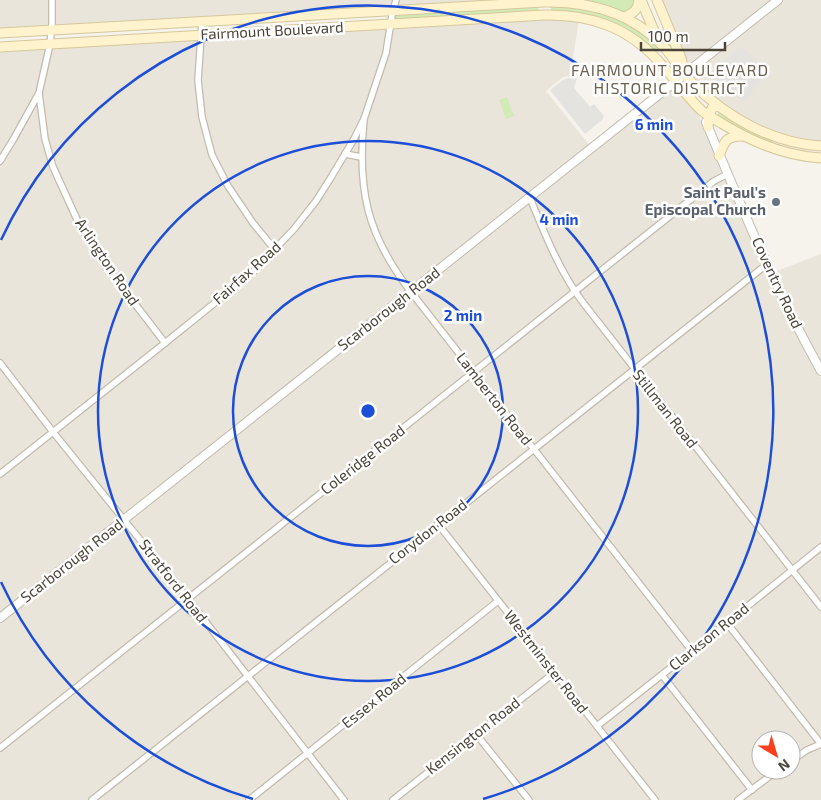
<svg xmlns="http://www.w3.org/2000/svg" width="821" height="800" viewBox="0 0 821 800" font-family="'Exo 2',sans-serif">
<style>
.residential{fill:#eae5da;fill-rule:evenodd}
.green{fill:#d2eab5}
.parking{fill:#e5e3e0}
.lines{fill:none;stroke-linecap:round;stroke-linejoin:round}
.minor-casing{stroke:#c2bbae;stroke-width:8}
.tertiary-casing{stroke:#c2bbae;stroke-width:10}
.secondary-casing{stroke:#d6c79b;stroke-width:11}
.minor{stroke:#fff;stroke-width:5.5}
.tertiary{stroke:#fff;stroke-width:8}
.secondary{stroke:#fff3cd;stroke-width:9}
.ring{fill:none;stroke:#1d4ed8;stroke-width:2.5}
.worship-dot{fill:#6b7280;stroke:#fff;stroke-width:2}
.labels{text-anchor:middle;stroke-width:5;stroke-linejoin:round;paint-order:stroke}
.street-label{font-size:15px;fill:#4b4439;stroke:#fff}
.worship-label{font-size:15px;font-weight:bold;fill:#5b616d;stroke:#fff;text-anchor:end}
.neighbourhood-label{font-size:16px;letter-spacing:1px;fill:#6e6250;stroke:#fff}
.centre{fill:#1d4ed8;stroke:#fff;stroke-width:2.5}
.ring-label{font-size:15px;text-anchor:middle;font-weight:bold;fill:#1d4ed8;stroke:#fff;stroke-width:5;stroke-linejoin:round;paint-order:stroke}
</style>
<rect width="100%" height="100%" fill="#f6f3ec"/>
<g class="residential">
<polygon points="0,0 517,0 0,30"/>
<polygon points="660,0 821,0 821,144 768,131 725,107 695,80"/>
<path d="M 547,18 L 579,20 L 570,76 L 563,77 L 546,91 L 594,151 L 671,90 L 675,89 L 679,90 L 696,111 L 700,118 L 721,169 L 775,292 L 806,353 L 821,378 L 821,800 L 0,800 L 0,50 ZM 761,740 L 791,740 L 791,770 L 761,770 Z"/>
<polygon points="821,254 821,364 774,272"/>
</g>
<g class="green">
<polygon points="579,0 636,0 631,9 624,12 618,11 599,4"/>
<polygon points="534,5 538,8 539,10 535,13 397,20 394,18 395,16 398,14"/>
<path d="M 571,5 C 583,8 597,10 609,15 C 624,21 648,33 657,47 L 656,49 L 653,50 L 635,36 L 553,11 L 551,9 L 551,6 Z"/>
<polygon points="507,97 514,116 506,119 499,100"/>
<polygon points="720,111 770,139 772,142 771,143 742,133 717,116"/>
</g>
<g class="parking">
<polygon points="741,46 767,70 745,102 728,91 720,84 715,79 711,71"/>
<polygon points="571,77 577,78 574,88 590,107 594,104 604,116 602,120 585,134 550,90 563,80"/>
</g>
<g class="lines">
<g class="minor-casing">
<g id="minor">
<polyline points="52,0 52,23 50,44 39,93 45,139 53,167 80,226 106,266 165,343"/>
<polyline points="202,22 198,80 202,117 212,155 228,186 253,223 275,250"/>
<path d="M 364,119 C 357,190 367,235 411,292 L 692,651"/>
<polyline points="345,154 361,157"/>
<polyline points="0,161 13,140 39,93"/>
<path d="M 530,198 C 545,234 558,268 581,300 L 821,607"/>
<polyline points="0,363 53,432 188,599 344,800"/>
<polyline points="0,474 165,343 253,272 294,229 316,201 330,179 354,139 364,119 386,53 392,15 396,0"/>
<polyline points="438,524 655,800"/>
<polyline points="727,623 821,744"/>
<polyline points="662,675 752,790"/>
<polyline points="597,726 692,651 821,547"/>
<polyline points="476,734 529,800"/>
<polyline points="0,748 714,181 728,174"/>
<polyline points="791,761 807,750 821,744"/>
<path d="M 92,800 C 316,621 540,442 766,265"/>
<polyline points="249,800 498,601"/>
<polyline points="393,800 554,673"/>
<polyline points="738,800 778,770"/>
</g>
</g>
<g class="tertiary-casing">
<g id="tertiary">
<path d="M 706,122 C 741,206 776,291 821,371"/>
<polyline points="0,618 778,0"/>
</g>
</g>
<g class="secondary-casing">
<g id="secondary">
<polyline points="641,0 657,38"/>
<polyline points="657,0 681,58 684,70"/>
<path d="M 623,17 C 633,14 638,10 639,0"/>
<path d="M 0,33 L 544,2 C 590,1 633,13 665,48 C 675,60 682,73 693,84 C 728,118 772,143 821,146"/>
<path d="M 0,47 L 544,15 C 592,14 630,28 662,65 C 676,80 687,97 702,111 C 708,116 715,119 721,123 C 752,142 785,156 821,158"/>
<polyline points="708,127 709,116 712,108 717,106"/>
<path d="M 719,156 C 724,142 726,136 742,136"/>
</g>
</g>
<use href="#minor" class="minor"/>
<use href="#tertiary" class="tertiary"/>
<use href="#secondary" class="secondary"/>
</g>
<g class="ring">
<circle cx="368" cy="411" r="135"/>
<circle cx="368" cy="411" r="270"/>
<path d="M253 799A405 405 0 0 1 1 582M1 240A405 405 0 1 1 483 799"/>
</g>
<circle class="worship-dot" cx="776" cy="202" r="5"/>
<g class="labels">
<g class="street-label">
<text transform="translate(272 31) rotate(-3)" y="5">Fairmount Boulevard</text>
<text transform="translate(107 262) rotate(56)" y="5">Arlington Road</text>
<text transform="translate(247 273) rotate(-42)" y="5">Fairfax Road</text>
<text transform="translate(777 283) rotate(65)" y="5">Coventry Road</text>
<text transform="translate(389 309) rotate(-38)" y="5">Scarborough Road</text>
<text transform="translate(494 399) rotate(52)" y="5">Lamberton Road</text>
<text transform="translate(665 409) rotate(52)" y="5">Stillman Road</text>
<text transform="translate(363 460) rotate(-38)" y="5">Coleridge Road</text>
<text transform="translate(428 532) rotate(-38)" y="5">Corydon Road</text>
<text transform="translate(72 561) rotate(-38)" y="5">Scarborough Road</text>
<text transform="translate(173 581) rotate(52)" y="5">Stratford Road</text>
<text transform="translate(709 637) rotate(-39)" y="5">Clarkson Road</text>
<text transform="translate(546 662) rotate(52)" y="5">Westminster Road</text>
<text transform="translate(374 701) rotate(-39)" y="5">Essex Road</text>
<text transform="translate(473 736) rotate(-38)" y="5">Kensington Road</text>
</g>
<g class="worship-label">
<text x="766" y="198">Saint Paul's<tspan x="766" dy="17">Episcopal Church</tspan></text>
</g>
<g class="neighbourhood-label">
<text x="670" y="76">FAIRMOUNT BOULEVARD<tspan x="670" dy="18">HISTORIC DISTRICT</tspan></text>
</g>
</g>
<circle cx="368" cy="411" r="8" class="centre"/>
<g class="ring-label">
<text x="654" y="130">6 min</text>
<text x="559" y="225">4 min</text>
<text x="463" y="321">2 min</text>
</g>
<g transform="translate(776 755) rotate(142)"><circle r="24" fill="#ffffff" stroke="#b7b4b0"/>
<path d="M0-4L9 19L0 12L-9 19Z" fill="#fc3f1d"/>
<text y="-8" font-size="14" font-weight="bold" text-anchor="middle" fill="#4b4439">N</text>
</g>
<path d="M641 42v8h84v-8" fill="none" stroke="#4b4439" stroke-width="2.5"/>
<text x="648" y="42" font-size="15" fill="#4b4439" stroke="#ffffff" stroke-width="4" paint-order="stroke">100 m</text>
</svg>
